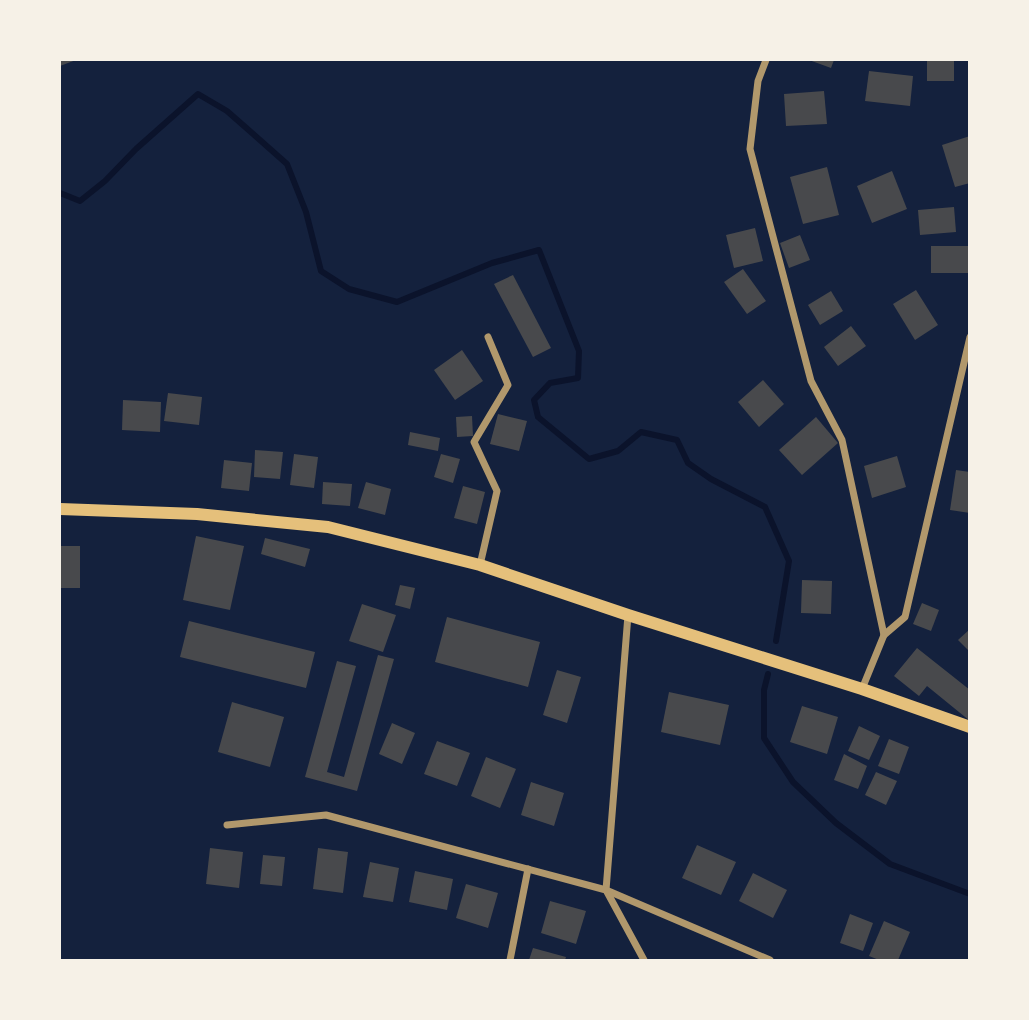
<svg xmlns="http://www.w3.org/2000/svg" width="1029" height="1020" viewBox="0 0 1029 1020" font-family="Ubuntu,sans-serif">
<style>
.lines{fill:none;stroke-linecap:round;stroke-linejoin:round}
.stream{stroke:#0b132b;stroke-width:6}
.building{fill:#48494c}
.minor{stroke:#b1986c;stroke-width:7}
.secondary{stroke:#e5c07b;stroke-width:12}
</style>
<rect width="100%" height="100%" fill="#14213d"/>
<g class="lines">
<g class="stream">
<polyline points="60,193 80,201 105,181 136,149 198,94 227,111 287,164 306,212 321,271 349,289 397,302 492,263 539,250 579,351 578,378 550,383 534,400 538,417 589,459 618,451 641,432 677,440 688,463 711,479 765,507 789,561 776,641"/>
<polyline points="768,674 764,690 764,738 793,782 836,823 890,864 970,894"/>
</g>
</g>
<g class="building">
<polygon points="60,60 76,60 60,66"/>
<polygon points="809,60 834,60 831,68"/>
<rect x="927" y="60" width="27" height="21"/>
<polygon points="869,71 913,76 910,106 865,101"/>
<polygon points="824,91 827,124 786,126 784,94"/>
<polygon points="970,136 970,183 955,187 942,145"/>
<polygon points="827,167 839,215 803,224 790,177"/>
<polygon points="892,171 907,209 872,223 857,186"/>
<polygon points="954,207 956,232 920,235 918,210"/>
<polygon points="755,228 763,261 734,268 726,235"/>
<polygon points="800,235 810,260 789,268 780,243"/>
<rect x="931" y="246" width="37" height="27"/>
<polygon points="743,269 766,301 747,314 724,282"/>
<polygon points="513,275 551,348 533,357 494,284"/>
<polygon points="916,290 938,325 915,340 893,304"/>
<polygon points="831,291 843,311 820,325 808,305"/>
<polygon points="851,326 866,346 838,366 824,347"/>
<polygon points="462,350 483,381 455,400 434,370"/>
<polygon points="763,380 784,404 759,427 738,402"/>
<polygon points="168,393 202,397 199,425 164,421"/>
<polygon points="123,400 161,402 160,432 122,430"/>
<polygon points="498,414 527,421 519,451 490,444"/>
<polygon points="472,416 473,436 457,437 456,417"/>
<polygon points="816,417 838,443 802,475 779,450"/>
<polygon points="410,432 440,438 438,451 408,445"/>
<polygon points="255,450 283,452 280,479 254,477"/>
<polygon points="294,454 318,457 314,488 290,485"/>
<polygon points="441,454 460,459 453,483 434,477"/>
<polygon points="897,456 906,487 872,498 864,466"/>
<polygon points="224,460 252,463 249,491 221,488"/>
<polygon points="956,470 970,472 970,513 950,510"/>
<polygon points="323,482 352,484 350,506 322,504"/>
<polygon points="366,482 391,489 385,515 358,508"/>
<polygon points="463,486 485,492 477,524 454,518"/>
<polygon points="196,536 244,546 230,610 183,600"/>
<polygon points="265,538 310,549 305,567 261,554"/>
<rect x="60" y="546" width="20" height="42"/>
<polygon points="802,580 832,581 831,614 801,613"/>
<polygon points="400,585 415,588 410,609 395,605"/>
<polygon points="922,603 939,610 931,631 913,624"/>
<polygon points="362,604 396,615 383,652 349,641"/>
<polygon points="447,617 540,642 528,687 435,662"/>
<polygon points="189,621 315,652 306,688 180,657"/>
<polygon points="970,629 970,652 958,640"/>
<polygon points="917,648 970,690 970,721 927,686 919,696 894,676"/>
<polygon points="378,655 394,659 357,791 305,777 337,661 356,666 327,772 344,777"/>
<polygon points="557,670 581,677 567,723 543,715"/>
<polygon points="669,692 729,705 720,745 661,732"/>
<polygon points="232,702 284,717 270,767 218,752"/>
<polygon points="802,706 838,717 827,754 790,742"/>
<polygon points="392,723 415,733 402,764 379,754"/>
<polygon points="859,726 880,736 869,760 848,751"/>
<polygon points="889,739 909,747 899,774 878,766"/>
<polygon points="437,741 470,753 457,786 424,774"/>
<polygon points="844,754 867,766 858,789 834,780"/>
<polygon points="486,757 516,769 500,808 471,796"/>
<polygon points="876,772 897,781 886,805 865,795"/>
<polygon points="531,782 564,793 554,826 521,815"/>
<polygon points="697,845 736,862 721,895 682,878"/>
<polygon points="210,848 243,852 239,888 206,884"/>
<polygon points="318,848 348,852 343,893 313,889"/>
<polygon points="263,855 285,857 282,886 260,884"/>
<polygon points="370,862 399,868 393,902 363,897"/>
<polygon points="415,871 453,879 447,910 409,902"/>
<polygon points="753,873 787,890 773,918 739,901"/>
<polygon points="466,884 498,893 488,928 456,918"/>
<polygon points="550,901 586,911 576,944 541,933"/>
<polygon points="850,914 873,923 863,951 840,943"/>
<polygon points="884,921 910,932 898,960 879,960 869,956"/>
<polygon points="533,948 566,957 565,960 529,960"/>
</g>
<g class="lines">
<g class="minor">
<polyline points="766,60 758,81 750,149 811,381 842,440 884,635 862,689"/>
<polyline points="480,565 497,491 474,442 508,385 488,337"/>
<polyline points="628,615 606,890 770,960"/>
<polyline points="884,635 905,617 970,337"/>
<polyline points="227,825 326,815 606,890 644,960"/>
<polyline points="510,960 528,869"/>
</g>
<polyline class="secondary" points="60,509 197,514 328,527 480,565 628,615 862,689 970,727"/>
</g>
<rect width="1029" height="1020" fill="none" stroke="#f6f1e7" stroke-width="122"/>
</svg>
